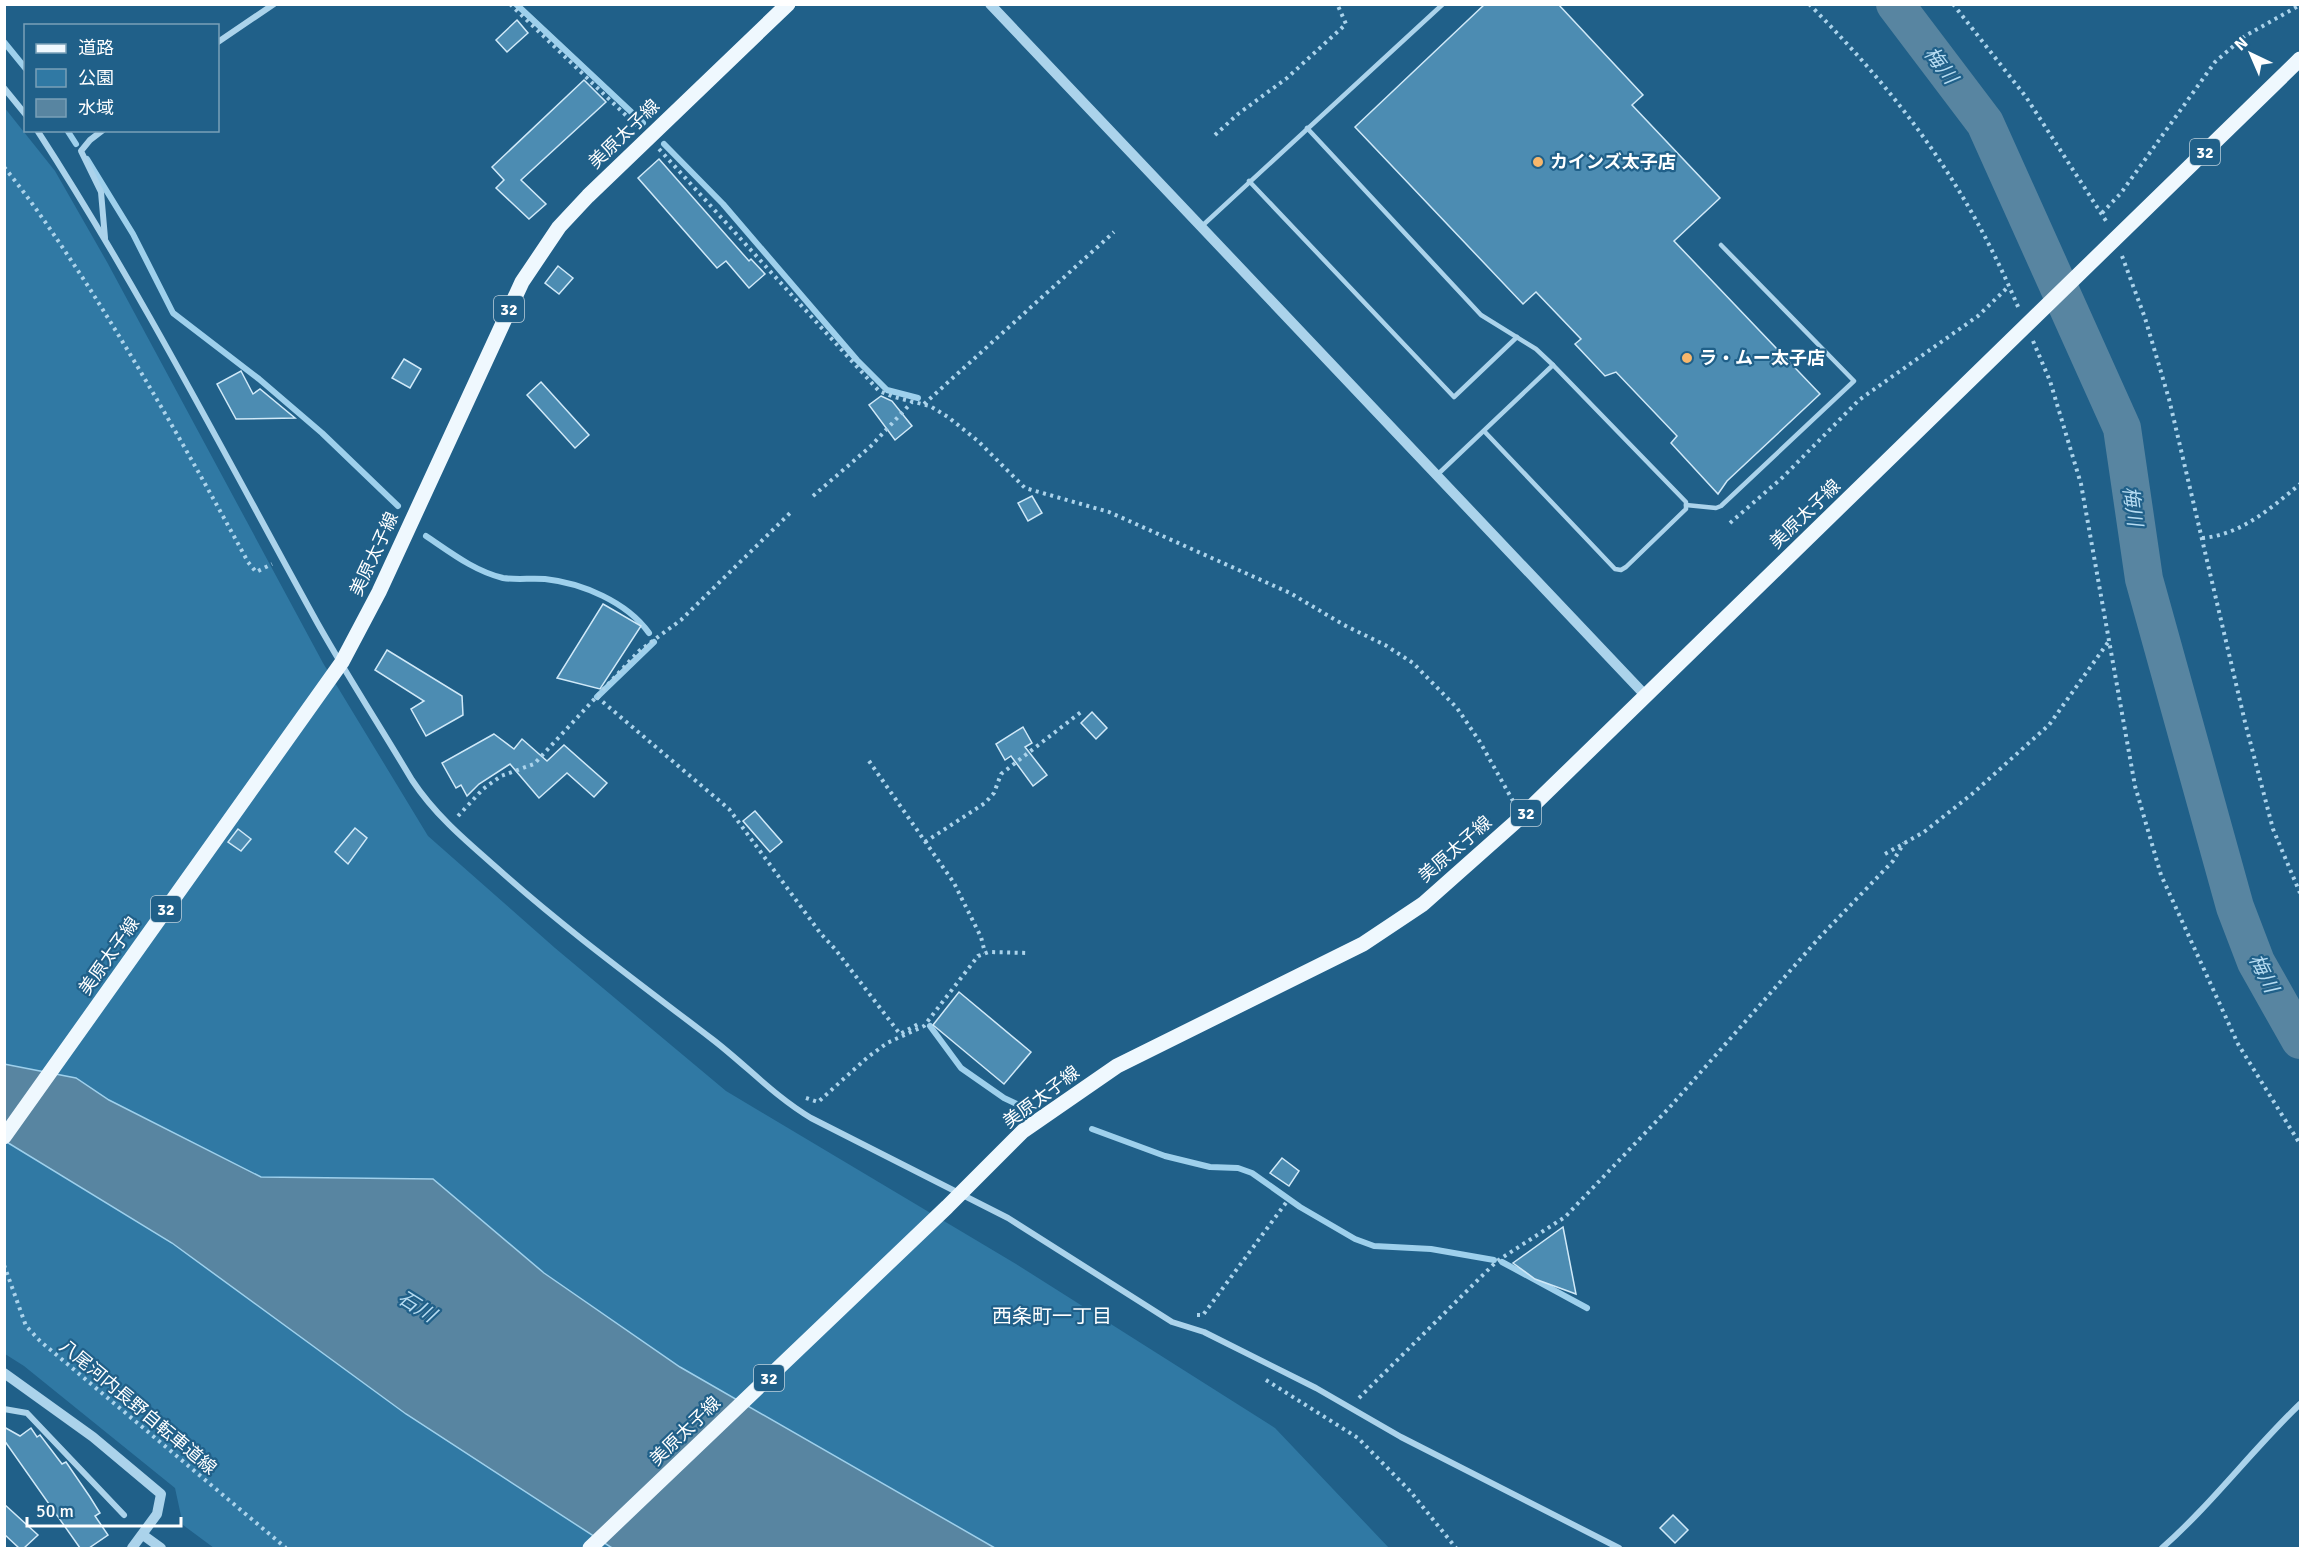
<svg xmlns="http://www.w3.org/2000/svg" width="2305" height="1553" viewBox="0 0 2305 1553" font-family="Signika,'Noto Sans JP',sans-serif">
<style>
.green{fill:#3079a4}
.water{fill:#5885a1;stroke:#9ed0ec;stroke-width:1.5}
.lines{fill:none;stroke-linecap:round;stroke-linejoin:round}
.stream{stroke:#9ed0ec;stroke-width:6}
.river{stroke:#5885a1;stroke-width:38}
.building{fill:#4c8cb2;stroke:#d0e9f8;stroke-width:1.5}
.path{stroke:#abd3eb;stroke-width:4;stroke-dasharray:3 4.5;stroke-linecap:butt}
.service{stroke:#abd3eb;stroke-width:4.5}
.minor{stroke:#abd3eb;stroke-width:6}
.tertiary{stroke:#abd3eb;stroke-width:10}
.primary{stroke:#eff8fe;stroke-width:15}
.poi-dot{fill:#f8b76b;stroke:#206089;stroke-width:2}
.labels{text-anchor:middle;stroke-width:4.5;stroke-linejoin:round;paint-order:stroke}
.shield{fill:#206089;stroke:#bccfdc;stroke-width:1.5}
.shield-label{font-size:16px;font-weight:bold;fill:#fff}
.street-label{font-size:18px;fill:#fff;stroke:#206089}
.poi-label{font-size:18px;font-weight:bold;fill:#fff;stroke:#206089;text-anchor:start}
.water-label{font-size:20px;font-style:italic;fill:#b6dcf2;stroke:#206089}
.neighbourhood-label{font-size:20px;fill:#fff;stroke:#206089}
</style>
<rect width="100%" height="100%" fill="#206089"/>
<polygon class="green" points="4,107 55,171 107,262 323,663 428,836 555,948 726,1091 1016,1264 1275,1428 1389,1548 995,1548 680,1367 544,1273 433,1179 261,1177 109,1100 76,1078 27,1155 172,1243 612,1548 214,1548 183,1525 175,1488 24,1366 5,1354"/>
<polygon class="water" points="4,1064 76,1078 109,1100 261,1177 433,1179 544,1273 680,1367 995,1548 612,1548 406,1414 172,1243 5,1141"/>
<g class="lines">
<g class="stream">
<polyline points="516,4 643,123"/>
<polyline points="4,42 26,69"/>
<polyline points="67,130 76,144"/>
<polyline points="664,144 723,204 857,360 887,390 918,398"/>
<polyline points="87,159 133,234 173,313 259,379 322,433 398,506"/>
<path d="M 426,536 C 450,552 474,571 503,578 C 516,580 531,578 545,579 C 582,583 627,602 649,633"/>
<polyline points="597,697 654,642"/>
<polyline points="930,1026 961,1068 1004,1098 1021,1106"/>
<polyline points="1092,1129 1165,1156 1210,1167 1238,1168 1252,1173 1300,1207 1355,1239 1374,1246 1431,1249 1494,1260"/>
<polyline points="1502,1262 1587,1308"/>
</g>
<polyline class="river" points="1895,4 1985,123 2122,428 2144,579 2235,907 2256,962 2300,1040"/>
</g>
<g class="building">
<polygon points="1485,4 1558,4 1643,95 1632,105 1720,198 1674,241 1820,394 1727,481 1718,494 1671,443 1677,436 1616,372 1605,376 1575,344 1581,339 1536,292 1523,304 1355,127"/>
<polygon points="517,20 528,33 507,52 496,40"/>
<polygon points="584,80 606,102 521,180 546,204 529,219 496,188 504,180 492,167"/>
<polygon points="659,159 749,261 751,259 765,274 749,288 726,261 717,268 638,178"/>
<polygon points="558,266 573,278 559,294 545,283"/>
<polygon points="404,359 421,369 410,388 392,378"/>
<polygon points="241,371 253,394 260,389 295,418 236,419 217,384"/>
<polygon points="541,382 589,435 575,448 527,395"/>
<polygon points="881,396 892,401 912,426 895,440 869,405"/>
<polygon points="1032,496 1042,513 1028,521 1018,503"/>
<polygon points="603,604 641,626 600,689 557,678"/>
<polygon points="387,650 462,696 463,715 426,736 411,709 424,701 375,670"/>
<polygon points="1092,712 1107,728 1096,739 1081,723"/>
<polygon points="1023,727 1032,743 1025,747 1047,775 1033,786 1011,756 1005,760 996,744"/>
<polygon points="494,734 514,749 522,739 547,761 564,745 607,783 594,797 567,773 539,798 510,764 479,784 467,796 461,785 456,788 442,763"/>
<polygon points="755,811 782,842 770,852 743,821"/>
<polygon points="355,828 367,838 348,864 335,852"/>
<polygon points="238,829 251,839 241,851 228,842"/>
<polygon points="959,992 1031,1052 1004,1084 933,1025"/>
<polygon points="1282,1158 1299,1171 1289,1186 1270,1173"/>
<polygon points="1563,1227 1576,1294 1535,1279 1513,1263"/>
<polygon points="4,1427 20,1436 31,1428 37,1437 40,1435 62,1464 66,1462 90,1497 100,1513 95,1516 108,1535 89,1548 80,1548 4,1440"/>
<polygon points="4,1504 38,1535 24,1548 19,1548 4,1534"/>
<polygon points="1673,1515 1688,1530 1675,1543 1660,1528"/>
</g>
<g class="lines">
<g class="path">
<polyline points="510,4 637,126"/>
<path d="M 1809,4 C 1903,99 1967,186 2019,309"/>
<polyline points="1953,4 2026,97 2108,224"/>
<polyline points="1215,135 1238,114 1287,78 1346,24 1338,6 1340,4"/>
<polyline points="659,149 879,391 894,397 930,406 948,417 978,441 1025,488 1109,512 1290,593 1344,625 1385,645 1413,663 1457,708 1480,742 1513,801"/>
<path d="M 4,167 C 35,205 61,245 88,286 C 145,376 197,468 248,562 L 256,572 L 272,564"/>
<polyline points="2102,213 2121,193 2215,62 2245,36 2300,5"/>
<polyline points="2122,256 2145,318 2169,399 2245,722 2273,829 2300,893"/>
<polyline points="2033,341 2050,381 2081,484 2135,786 2161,875 2238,1044 2300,1144"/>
<polyline points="924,404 1114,232"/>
<polyline points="813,496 871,446 912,402"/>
<polyline points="1730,523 1783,477 1859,400 1978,316 2009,286"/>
<path d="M 2202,538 C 2241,535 2271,508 2300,484"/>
<polyline points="597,697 729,809 821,934 835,949 900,1034 920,1023"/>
<polyline points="869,761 954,883 981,937 985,953"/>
<polyline points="458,816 483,789 501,776 534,764 639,651 681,620 791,512"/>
<polyline points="925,842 985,803 994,793 1001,774 1081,712"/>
<polyline points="1885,854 1924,832 1972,794 2049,725 2109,641"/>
<polyline points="806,1098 818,1102 868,1057 887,1043 924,1026 978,956 989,952 1029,953"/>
<polyline points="4,1265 26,1326 40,1341 286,1548"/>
<polyline points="1197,1315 1203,1315 1288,1200"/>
<polyline points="1266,1380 1358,1438 1410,1491 1456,1548"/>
<polyline points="1359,1398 1497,1261 1565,1217 1669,1108 1819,938 1893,861 1904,843"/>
</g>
<g class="service">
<polyline points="1307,128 1481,315 1536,349 1553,365 1436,476"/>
<polyline points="1249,181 1454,397 1517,337"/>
<polyline points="1202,226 1443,4"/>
<polyline points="1484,431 1615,569 1621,570 1626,567 1686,509 1686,502 1553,365"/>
<polyline points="1686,505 1716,508 1721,506 1854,381 1721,245"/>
</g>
<g class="minor">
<polyline points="218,42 274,4"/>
<polyline points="4,88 26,115"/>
<path d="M 37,130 C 140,289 227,459 318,624 C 348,677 381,728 412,780 C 435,815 466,841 497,868 C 565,929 639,983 712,1039 C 746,1065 774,1096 811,1118 L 1008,1218 L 1172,1322 L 1204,1332 L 1316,1388 L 1401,1437 L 1619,1548"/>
<polyline points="103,130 90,140 81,151 101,192 105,238"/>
<polyline points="4,1409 27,1413 124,1515"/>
<path d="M 2162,1548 C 2212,1504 2252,1450 2300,1404"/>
</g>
<g class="tertiary">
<polyline points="990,4 1646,696"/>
<polyline points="4,1373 93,1437 161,1494 157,1514 132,1548"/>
<polyline points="143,1535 161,1548"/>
</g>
<g class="primary">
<polyline points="4,1137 342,662 379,592 522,282 559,227 588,196 788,4"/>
<polyline points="590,1548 947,1207 1023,1131 1117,1066 1363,944 1423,904 1521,817 2300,59"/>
</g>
</g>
<g class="poi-dot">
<circle cx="1538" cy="162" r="6"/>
<circle cx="1687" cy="358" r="6"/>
</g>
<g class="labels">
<g class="shield">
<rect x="2190" y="139" width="30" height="26" rx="4.5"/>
<rect x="494" y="296" width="30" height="26" rx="4.5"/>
<rect x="1511" y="800" width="30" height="26" rx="4.5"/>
<rect x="151" y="896" width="30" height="26" rx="4.5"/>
<rect x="754" y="1365" width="30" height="26" rx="4.5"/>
</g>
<g class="shield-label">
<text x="2205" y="158">32</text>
<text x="509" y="315">32</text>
<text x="1526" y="819">32</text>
<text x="166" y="915">32</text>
<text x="769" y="1384">32</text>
</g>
<g class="street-label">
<text transform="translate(624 134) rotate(-44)" y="6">美原太子線</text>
<text transform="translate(1805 514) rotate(-44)" y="6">美原太子線</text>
<text transform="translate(374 554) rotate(-65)" y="6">美原太子線</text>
<text transform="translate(1455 849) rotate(-41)" y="6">美原太子線</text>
<text transform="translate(109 956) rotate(-55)" y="6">美原太子線</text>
<text transform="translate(1041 1097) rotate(-37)" y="6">美原太子線</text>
<text transform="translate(138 1407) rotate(40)" y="6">八尾河内長野自転車道線</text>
<text transform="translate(685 1431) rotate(-44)" y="6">美原太子線</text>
</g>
<g class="poi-label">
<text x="1550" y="168">カインズ太子店</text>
<text x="1699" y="364">ラ・ムー太子店</text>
</g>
<g class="water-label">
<text transform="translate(1941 65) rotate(53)" y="7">梅川</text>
<text transform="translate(2133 506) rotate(82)" y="7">梅川</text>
<text transform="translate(2264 973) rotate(63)" y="7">梅川</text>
<text transform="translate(417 1306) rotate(32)" y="7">石川</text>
</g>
<g class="neighbourhood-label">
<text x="1052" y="1323">西条町一丁目</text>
</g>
</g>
<rect width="2305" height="1553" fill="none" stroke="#ffffff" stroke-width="12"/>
<rect x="24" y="24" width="195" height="108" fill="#206089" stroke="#79a0b8" stroke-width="1.5"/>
<rect x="36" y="44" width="30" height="9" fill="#eff8fe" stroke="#79a0b8" stroke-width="1.5"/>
<text x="78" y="54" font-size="18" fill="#ffffff">道路</text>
<rect x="36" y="69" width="30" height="18" fill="#3079a4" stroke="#79a0b8" stroke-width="1.5"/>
<text x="78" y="84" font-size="18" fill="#ffffff">公園</text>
<rect x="36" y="99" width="30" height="18" fill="#5885a1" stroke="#79a0b8" stroke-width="1.5"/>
<text x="78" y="114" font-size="18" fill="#ffffff">水域</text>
<g transform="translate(2251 54) rotate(316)" stroke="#206089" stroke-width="4.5" paint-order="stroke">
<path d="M0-4.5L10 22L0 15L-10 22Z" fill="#ffffff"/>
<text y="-9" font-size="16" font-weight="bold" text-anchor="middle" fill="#ffffff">N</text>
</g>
<path d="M27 1517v9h154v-9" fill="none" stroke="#ffffff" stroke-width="3"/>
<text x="36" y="1517" font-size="18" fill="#ffffff" stroke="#206089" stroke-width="4.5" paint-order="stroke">50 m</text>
</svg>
